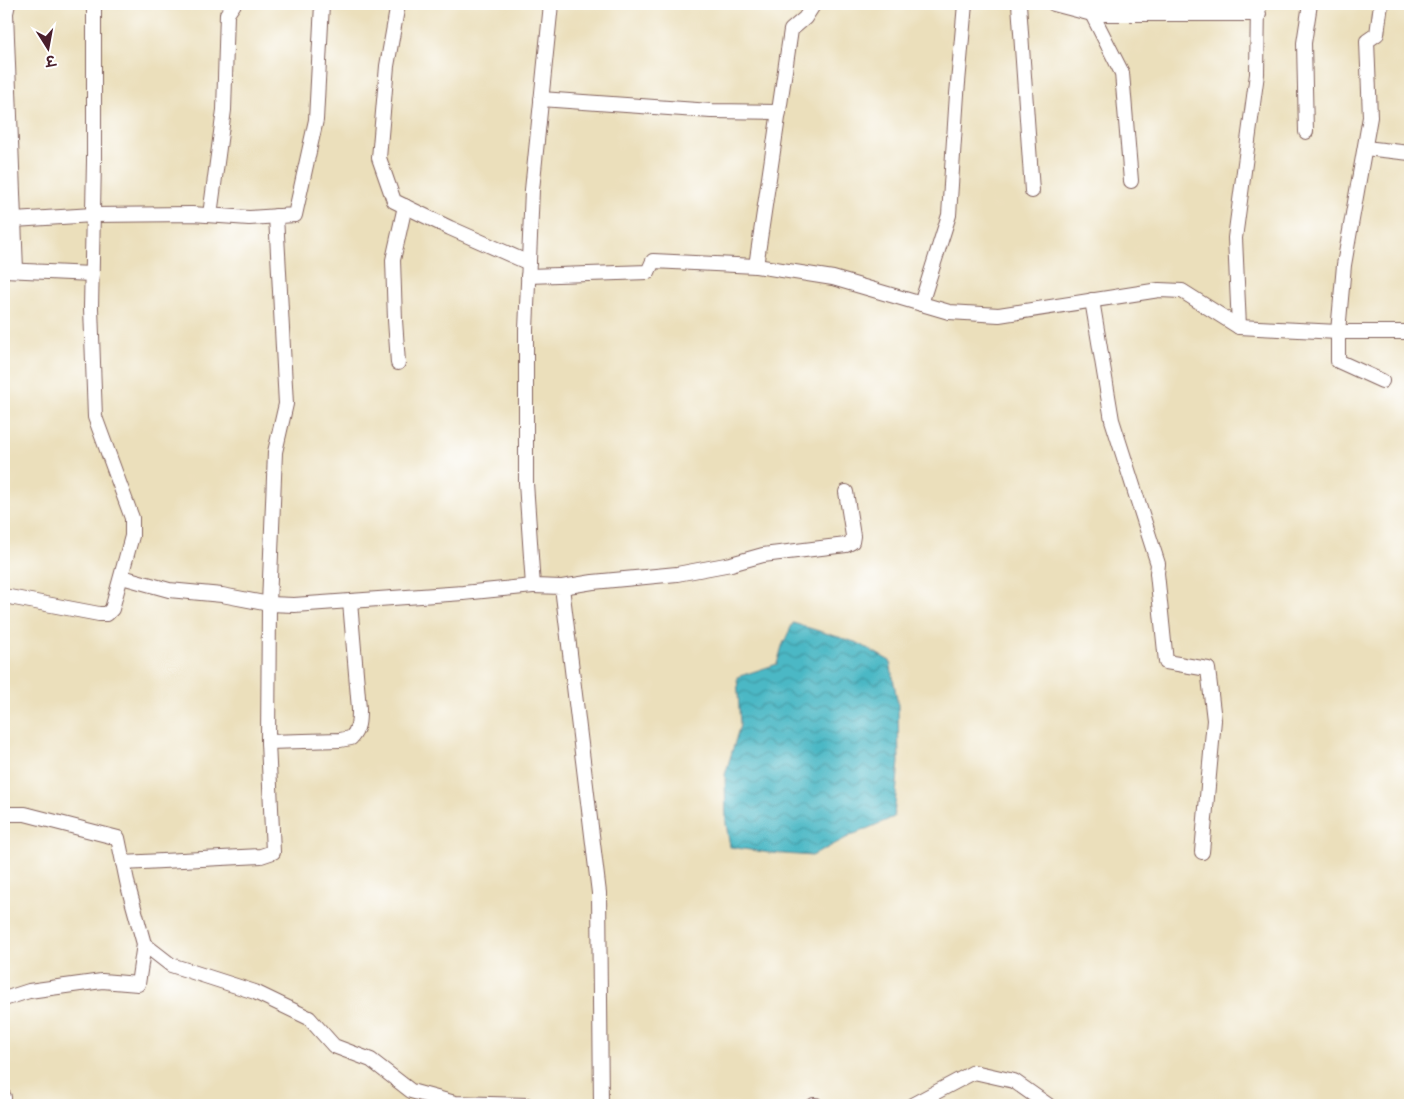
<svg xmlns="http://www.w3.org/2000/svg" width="1414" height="1109" viewBox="0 0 1414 1109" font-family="'Architects Daughter','Playpen Sans Deva',sans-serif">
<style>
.water{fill:url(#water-waves);stroke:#4a6c78}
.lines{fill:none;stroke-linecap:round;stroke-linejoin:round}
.street-casing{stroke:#82625d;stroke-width:16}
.street{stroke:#fff;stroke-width:14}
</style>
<defs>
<pattern id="water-waves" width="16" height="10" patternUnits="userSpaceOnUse" patternTransform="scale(1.25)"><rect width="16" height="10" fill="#4bb8c5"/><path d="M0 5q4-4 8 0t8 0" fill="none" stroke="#4095a0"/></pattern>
</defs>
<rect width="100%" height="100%" fill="#fff"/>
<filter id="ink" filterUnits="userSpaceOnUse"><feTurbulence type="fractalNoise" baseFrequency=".02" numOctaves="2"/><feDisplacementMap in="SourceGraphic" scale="10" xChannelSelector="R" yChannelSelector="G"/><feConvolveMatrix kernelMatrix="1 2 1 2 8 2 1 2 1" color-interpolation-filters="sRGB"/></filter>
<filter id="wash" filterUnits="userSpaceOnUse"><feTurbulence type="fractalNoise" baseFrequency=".0096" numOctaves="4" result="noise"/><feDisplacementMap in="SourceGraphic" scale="20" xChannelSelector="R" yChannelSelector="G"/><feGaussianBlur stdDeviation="1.12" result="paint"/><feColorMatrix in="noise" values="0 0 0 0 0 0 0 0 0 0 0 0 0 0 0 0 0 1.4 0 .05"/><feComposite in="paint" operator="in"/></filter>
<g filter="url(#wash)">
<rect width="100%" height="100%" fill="#ebdfbb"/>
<polygon class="water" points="793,623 858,643 890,661 898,705 899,762 894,817 850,836 812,856 770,853 730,847 726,824 725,775 740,725 737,677 777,664 782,646"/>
</g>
<g filter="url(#ink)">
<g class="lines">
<g class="street-casing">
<g id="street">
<polyline points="8,4 6,13 16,270"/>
<polyline points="398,4 387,66 379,158 394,201 450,228 529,263"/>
<polyline points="551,4 532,190 526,330 526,483 533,586 562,587 599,893 601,1105"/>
<polyline points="1019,4 1032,191"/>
<polyline points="1054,4 1092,14 1259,14"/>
<polyline points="1092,4 1092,14 1122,73 1131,181"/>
<polyline points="1381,4 1377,34 1367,41 1370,117 1344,265 1338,332 1338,361 1382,381"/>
<polyline points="541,99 711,111 779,112"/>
<polyline points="1306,132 1304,43 1310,4"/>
<polyline points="1365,148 1410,153"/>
<polyline points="210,215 224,110 227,14 234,4"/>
<polyline points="14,220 93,215 192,214 249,218 295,215 316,120 322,4"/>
<polyline points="756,266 791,30 805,18 814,4"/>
<polyline points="4,270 92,274"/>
<polyline points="528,276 648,272 653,261 756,266 833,278 949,312 999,315 1159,290 1182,291 1239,327 1338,332 1410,332"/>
<polyline points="1092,300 1112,420 1158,564 1157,573 1166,662 1208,669 1214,720 1202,852"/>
<polyline points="921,304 949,215 957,94 965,4"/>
<polyline points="1239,327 1235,238 1257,74 1258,4"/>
<polyline points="398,363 395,320 393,260 405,206"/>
<polyline points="122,577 169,590 222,595 269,604 294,605 463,593 533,586"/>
<polyline points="562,587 593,582 677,574 731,564 763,555 846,545 852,542 853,536 846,492"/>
<polyline points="4,596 99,614 107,614 112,609 132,536 132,518 95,417 91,308 94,161 94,4"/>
<path d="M 268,742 L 340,740 L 351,738 C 359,729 359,721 359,709 L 350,602"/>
<polyline points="4,814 25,814 118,838 128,886 144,944 171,965 255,992 309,1018 334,1046 371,1060 411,1091 455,1103 527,1105"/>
<polyline points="123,863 261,856 273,852 268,742 269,604 275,452 286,404 276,216"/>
<polyline points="4,999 29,991 102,981 138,984 144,944"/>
<polyline points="4,1097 4,1105"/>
<polyline points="814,1105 816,1105"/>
<polyline points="912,1105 974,1072 1014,1081 1048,1105"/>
</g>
</g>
<use href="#street" class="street"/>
</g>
</g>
<rect width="1414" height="1109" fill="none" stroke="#fff" stroke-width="20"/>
<g transform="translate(48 48) rotate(169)" stroke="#ffffff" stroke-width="4" paint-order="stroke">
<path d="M0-4L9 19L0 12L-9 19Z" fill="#4a1f2b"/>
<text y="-8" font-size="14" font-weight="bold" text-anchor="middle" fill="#4a1f2b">उ</text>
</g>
</svg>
